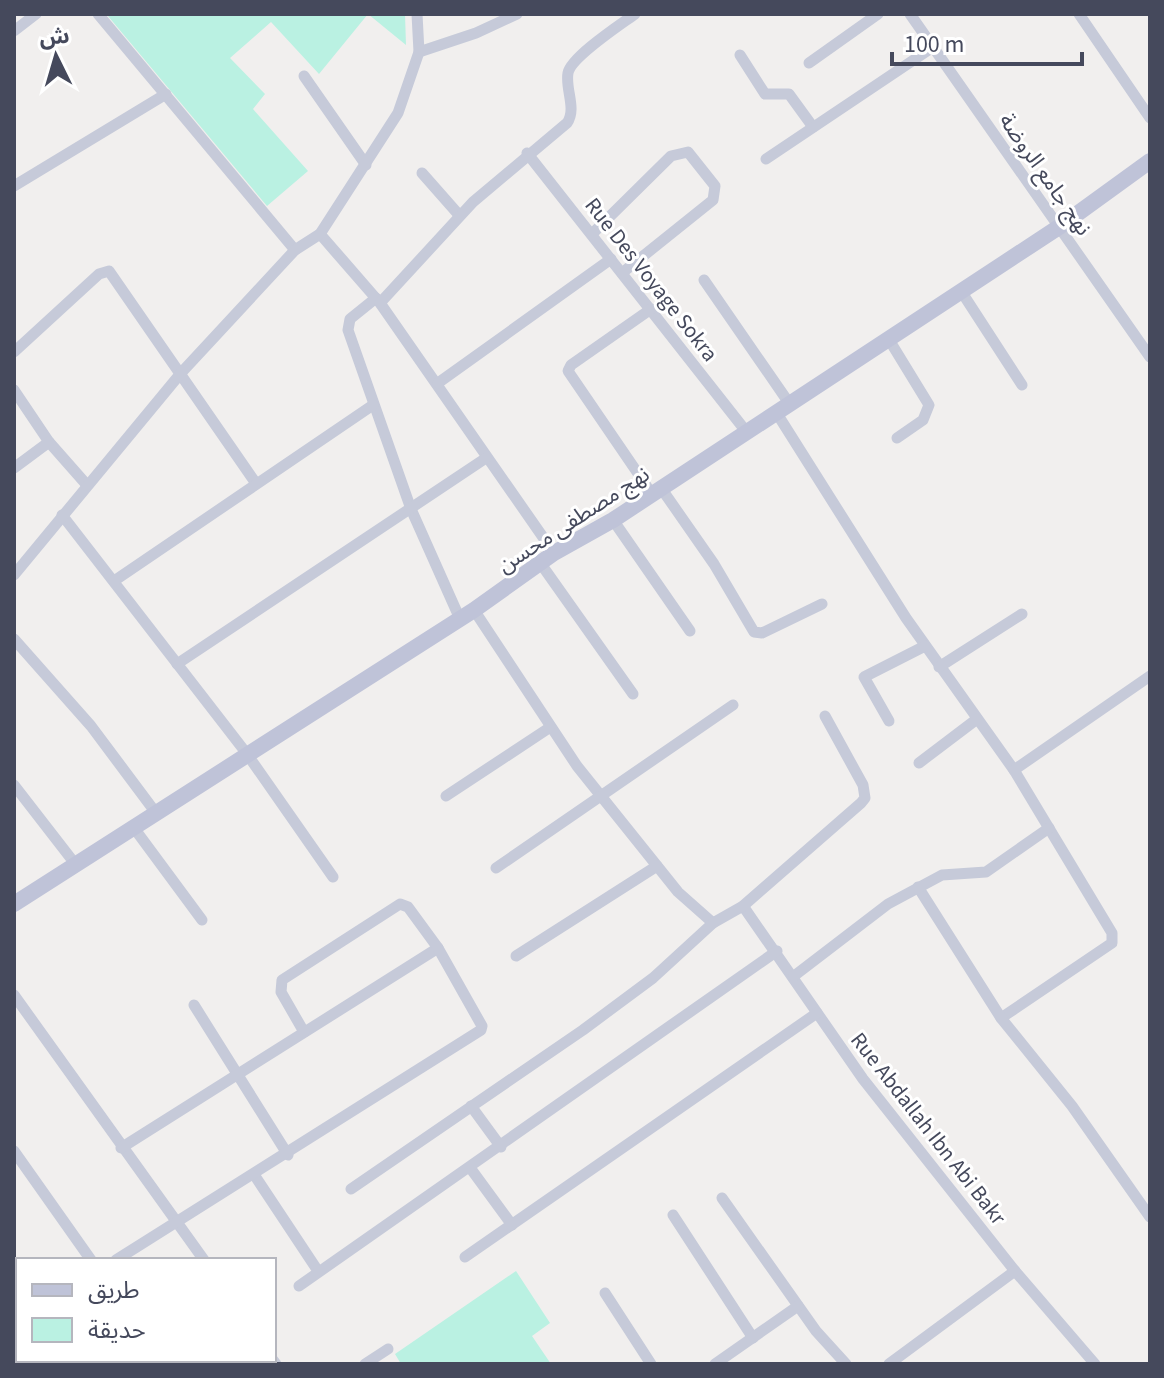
<svg xmlns="http://www.w3.org/2000/svg" width="1164" height="1378" viewBox="0 0 1164 1378" font-family="'Source Sans 3','Noto Sans Arabic',sans-serif">
<style>
.green{fill:#baf1e2}
.lines{fill:none;stroke-linecap:round;stroke-linejoin:round}
.street{stroke:#c6cad9;stroke-width:11}
.secondary{stroke:#bfc3d8;stroke-width:16}
.labels{text-anchor:middle;stroke-width:6;stroke-linejoin:round;paint-order:stroke}
.street-label{font-size:22px;fill:#45495c;stroke:#fff}
</style>
<rect width="100%" height="100%" fill="#f1efee"/>
<g class="green">
<polygon points="110,14 405,14 406,45 368,14 319,74 271,22 230,58 265,94 253,109 308,171 267,206 108,16"/>
<polygon points="516,1271 550,1323 532,1336 551,1364 401,1364 395,1354"/>
</g>
<g class="lines">
<g class="street">
<polyline points="98,14 295,250"/>
<polyline points="910,14 1150,357"/>
<polyline points="1079,14 1150,118"/>
<polyline points="14,31 36,14"/>
<polyline points="419,52 476,33 517,14"/>
<polyline points="740,55 765,94 789,94 813,127"/>
<polyline points="809,63 878,14"/>
<polyline points="304,76 366,165"/>
<polyline points="527,153 745,430"/>
<polyline points="766,159 933,47"/>
<polyline points="422,173 459,215"/>
<polyline points="14,186 166,94"/>
<polyline points="320,234 380,303 554,553"/>
<polyline points="592,234 671,156 688,152 715,186 713,200 622,273"/>
<polyline points="704,280 789,403"/>
<polyline points="961,291 1022,385"/>
<polyline points="376,298 350,319 348,330 411,509 460,619"/>
<path d="M 380,303 L 473,202 L 567,123 C 577,109 565,89 568,73 C 571,57 620,25 635,14"/>
<polyline points="651,309 571,365 568,371 652,494"/>
<polyline points="888,338 929,405 923,420 897,438"/>
<polyline points="14,352 99,274 109,271 255,482"/>
<polyline points="438,383 611,259"/>
<polyline points="14,390 49,442 86,484"/>
<polyline points="776,412 906,618 1014,770 1112,933 1112,943 1001,1018"/>
<polyline points="14,468 49,442"/>
<polyline points="661,488 714,564 754,632 762,633 822,604"/>
<polyline points="62,515 247,754 333,877"/>
<polyline points="613,520 690,631"/>
<polyline points="541,564 633,694"/>
<polyline points="14,575 181,373 295,250 320,234 398,113 419,52 417,14"/>
<polyline points="114,581 373,405"/>
<polyline points="474,610 577,766 678,892 713,923"/>
<polyline points="14,639 91,726 156,813"/>
<polyline points="177,664 486,458"/>
<polyline points="939,667 1022,614"/>
<polyline points="889,721 864,677 925,646"/>
<polyline points="919,763 977,719"/>
<polyline points="1014,770 1150,676"/>
<polyline points="14,785 76,865"/>
<polyline points="446,796 549,728"/>
<polyline points="134,828 202,920"/>
<polyline points="496,868 733,705"/>
<polyline points="918,887 1001,1018 1072,1106 1150,1217"/>
<polyline points="743,906 863,1079 1015,1271 1095,1364"/>
<polyline points="516,956 657,866"/>
<polyline points="794,976 888,904 942,875 986,872 1049,828"/>
<polyline points="14,995 204,1260"/>
<polyline points="194,1005 288,1155"/>
<polyline points="471,1106 501,1147"/>
<polyline points="121,1148 438,948"/>
<polyline points="14,1151 91,1260"/>
<polyline points="471,1169 512,1225"/>
<polyline points="255,1176 318,1271"/>
<polyline points="351,1189 583,1030 653,978 713,923 743,906 861,803 865,798 863,785 825,716"/>
<polyline points="722,1198 816,1331 846,1364"/>
<polyline points="673,1215 753,1338"/>
<polyline points="465,1257 817,1013"/>
<polyline points="116,1260 481,1030 482,1026 438,948 408,907 400,904 282,980 281,992 304,1032"/>
<polyline points="299,1286 777,951"/>
<polyline points="605,1293 651,1364"/>
<polyline points="14,1340 18,1337"/>
<polyline points="146,1360 148,1364"/>
<polyline points="273,1360 276,1364"/>
<polyline points="365,1364 388,1349"/>
<polyline points="715,1364 798,1306"/>
<polyline points="889,1364 1015,1271"/>
</g>
<polyline class="secondary" points="14,904 474,610 554,553 613,520 1059,227 1150,161"/>
</g>
<g class="labels">
<g class="street-label">
<text transform="translate(1046 174) rotate(55)" y="8">نهج جامع الروضة</text>
<text transform="translate(652 279) rotate(52)" y="8">Rue Des Voyage Sokra</text>
<text transform="translate(573 519) rotate(-33)" y="8">نهج مصطفى محسن</text>
<text transform="translate(929 1128) rotate(52)" y="8">Rue Abdallah Ibn Abi Bakr</text>
</g>
</g>
<rect width="1164" height="1378" fill="none" stroke="#45495c" stroke-width="32"/>
<rect x="16" y="1258" width="260" height="104" fill="#ffffff" stroke="#b5b6be" stroke-width="2"/>
<rect x="32" y="1284" width="40" height="12" fill="#bfc3d8" stroke="#b5b6be" stroke-width="2"/>
<text x="88" y="1298" font-size="24" fill="#45495c">طريق</text>
<rect x="32" y="1318" width="40" height="24" fill="#baf1e2" stroke="#b5b6be" stroke-width="2"/>
<text x="88" y="1338" font-size="24" fill="#45495c">حديقة</text>
<g transform="translate(56 56) rotate(355)" stroke="#ffffff" stroke-width="6" paint-order="stroke">
<path d="M0-6L14 30L0 20L-14 30Z" fill="#45495c"/>
<text y="-12" font-size="22" font-weight="bold" text-anchor="middle" fill="#45495c">ش</text>
</g>
<path d="M892 52v12h190v-12" fill="none" stroke="#45495c" stroke-width="4"/>
<text x="904" y="52" font-size="24" fill="#45495c" stroke="#ffffff" stroke-width="6" paint-order="stroke">100 m</text>
</svg>
